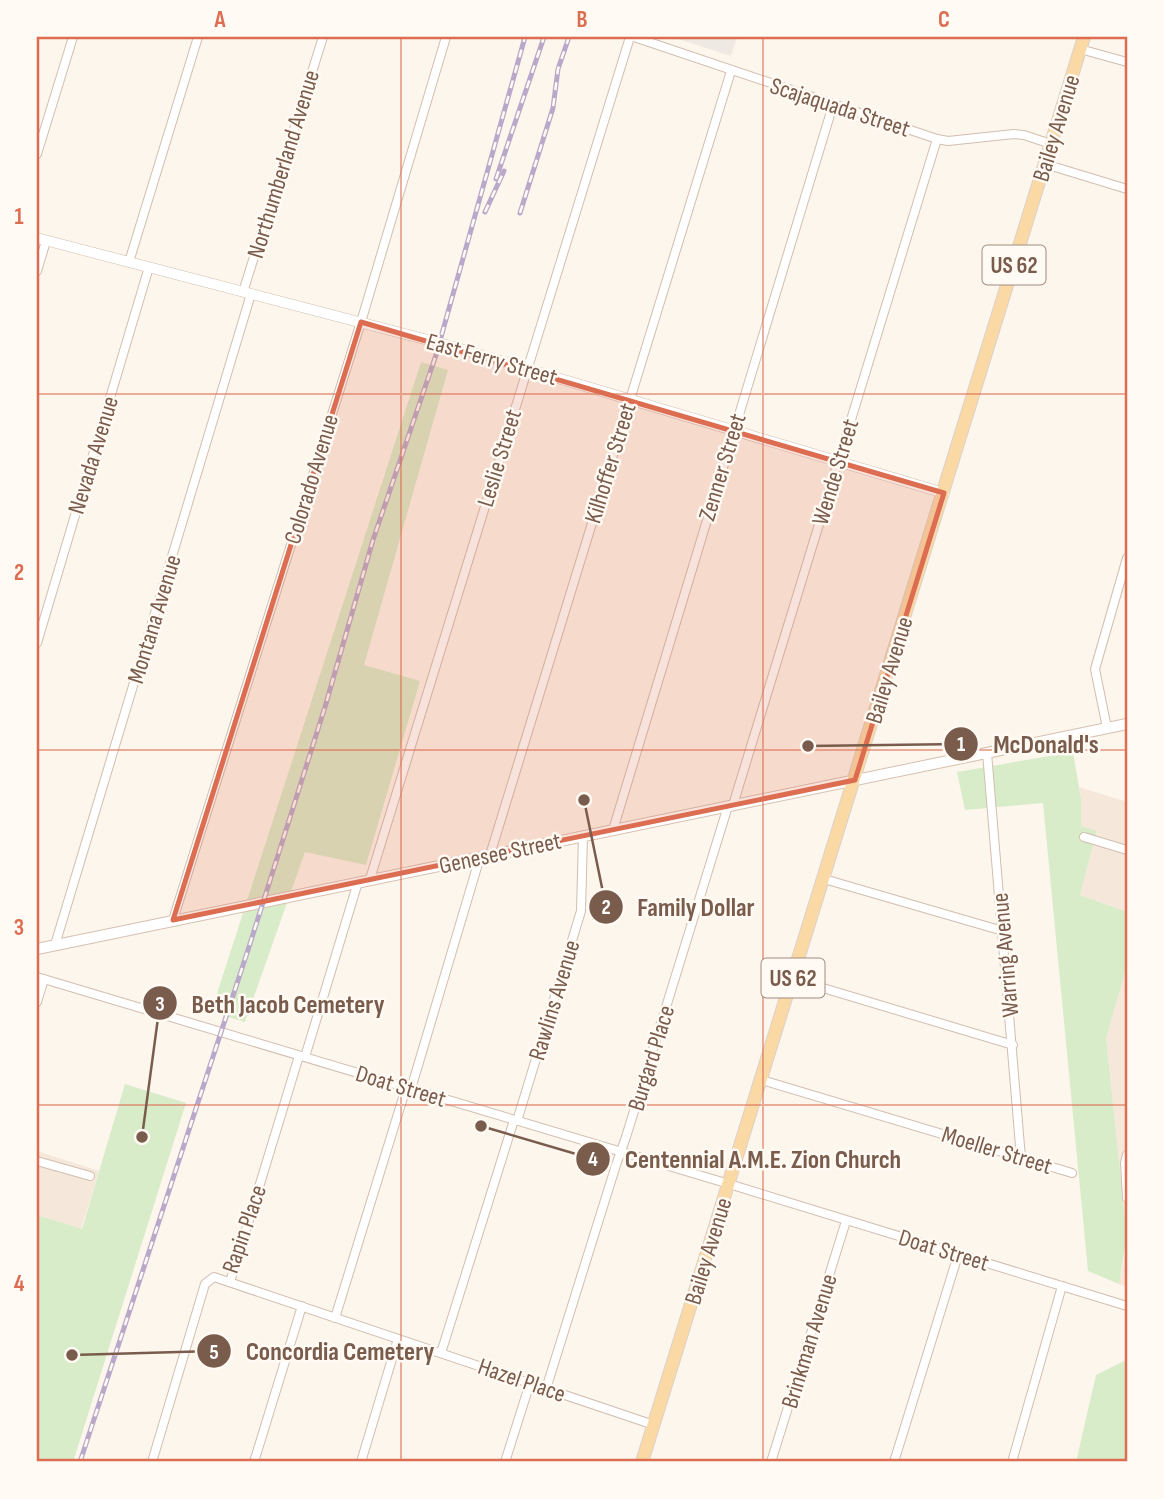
<svg xmlns="http://www.w3.org/2000/svg" width="1164" height="1499" viewBox="0 0 1164 1499" font-family="'Sofia Sans Condensed',sans-serif">
<style>
.residential{fill:#f5e8da}
.industrial{fill:#efe9e4}
.green{fill:#d8ecc9}
.lines{fill:none;stroke-linecap:round;stroke-linejoin:round}
.minor-casing{stroke:#d1beb0;stroke-width:10}
.tertiary-casing{stroke:#d1beb0;stroke-width:11}
.secondary-casing{stroke:#d6c0b0;stroke-width:12}
.primary-casing{stroke:#dad1cd;stroke-width:14}
.minor{stroke:#fff;stroke-width:8}
.tertiary{stroke:#fff;stroke-width:10}
.secondary{stroke:#fff;stroke-width:10}
.primary{stroke:#fbd9a5;stroke-width:12}
.rail-casing{stroke:#b9a8c9;stroke-width:5}
.rail{stroke:#fffaf3;stroke-width:2.5;stroke-dasharray:8;stroke-linecap:butt}
.marked{fill:#dc6d51;fill-opacity:0.2;stroke:#dc6d51;stroke-width:5;stroke-linejoin:round}
.grid{fill:none;stroke:#dc6d51;stroke-width:2;stroke-opacity:0.55}
.labels{text-anchor:middle;stroke-width:5;stroke-linejoin:round;paint-order:stroke}
.shield{fill:#fffaf3;stroke:#a28b7f;stroke-width:2}
.shield-label{font-size:23px;font-weight:bold;fill:#7a5c4d}
.street-label{font-size:24px;fill:#7a5c4d;stroke:#fffaf3}
.leader{fill:none;stroke:#7a5c4d;stroke-width:2.5}
.callout-dot{fill:#7a5c4d;stroke:#fffaf3;stroke-width:2.5}
.mark-label{font-size:21px;text-anchor:middle;font-weight:bold;fill:#fff}
.callout-label{font-size:26px;text-anchor:middle;font-weight:bold;fill:#7a5c4d;stroke:#fffaf3;stroke-width:5;stroke-linejoin:round;paint-order:stroke}
.neatline{fill:none;stroke:#dc6d51;stroke-width:2.5}
.grid-label{font-size:23px;text-anchor:middle;font-weight:bold;fill:#dc6d51}
</style>
<rect width="100%" height="100%" fill="#fdf6ec"/>
<g class="residential">
<polygon points="1079,787 1127,802 1127,912 1080,895 1097,832 1081,827 1081,799"/>
<polygon points="1127,966 1127,1236 1106,1038"/>
<polygon points="37,1151 99,1171 81,1229 37,1215"/>
<polygon points="1127,1244 1127,1287 1119,1284"/>
</g>
<polygon class="industrial" points="672,37 737,37 731,56"/>
<g class="green">
<polygon points="421,362 448,370 364,665 420,681 366,865 305,852 245,1022 211,1012"/>
<polygon points="1073,752 1081,799 1081,826 1097,831 1080,895 1127,912 1127,966 1106,1038 1127,1236 1119,1284 1088,1271 1043,803 965,810 957,772"/>
<polygon points="125,1084 186,1103 73,1462 37,1462 37,1215 82,1229"/>
<polygon points="1126,1360 1127,1462 1076,1462 1096,1375"/>
</g>
<g class="lines">
<g class="minor-casing">
<g id="minor">
<polyline points="634,37 937,139 948,141 1014,134 1024,135 1051,144"/>
<polyline points="1080,49 1127,62"/>
<polyline points="37,154 73,37"/>
<polyline points="1045,164 1127,189"/>
<polyline points="129,262 198,37"/>
<polyline points="37,271 46,241"/>
<polyline points="243,292 323,37"/>
<polyline points="37,643 149,267"/>
<polyline points="1107,728 1095,669 1127,558"/>
<polyline points="987,753 1021,1158"/>
<polyline points="733,805 937,139"/>
<polyline points="613,830 833,105"/>
<polyline points="1084,837 1127,850"/>
<polyline points="490,855 731,71"/>
<polyline points="370,879 630,37"/>
<polyline points="824,879 1003,931"/>
<polyline points="173,920 361,322 446,37"/>
<polyline points="55,945 251,294"/>
<polyline points="37,977 729,1184 1127,1306"/>
<polyline points="793,979 1013,1045"/>
<polyline points="37,1002 44,979"/>
<polyline points="305,1057 358,882"/>
<polyline points="762,1080 1072,1173"/>
<polyline points="411,1089 480,857"/>
<polyline points="517,1121 581,911 583,836"/>
<polyline points="1127,1155 1125,1163 1127,1198"/>
<polyline points="37,1161 90,1176"/>
<polyline points="230,1282 299,1056"/>
<polyline points="335,1318 406,1088"/>
<polyline points="441,1353 514,1120"/>
<polyline points="546,1389 616,1165 626,1137 728,806"/>
<polyline points="152,1462 205,1284 214,1277 654,1425"/>
<polyline points="254,1462 302,1306"/>
<polyline points="361,1462 398,1339"/>
<polyline points="505,1462 530,1383"/>
<polyline points="771,1462 846,1221"/>
<polyline points="894,1462 958,1255"/>
<polyline points="1012,1462 1062,1286"/>
</g>
</g>
<g class="tertiary-casing">
<polyline id="tertiary" points="37,238 447,345 944,493"/>
</g>
<g class="secondary-casing">
<polyline id="secondary" points="37,949 1127,724"/>
</g>
<g class="primary-casing">
<polyline id="primary" points="642,1462 1084,37"/>
</g>
<use href="#minor" class="minor"/>
<use href="#tertiary" class="tertiary"/>
<use href="#secondary" class="secondary"/>
<use href="#primary" class="primary"/>
<g class="rail-casing">
<g id="rail">
<polyline points="496,179 544,37"/>
<polyline points="485,212 504,171"/>
<polyline points="520,213 553,108 558,69 569,37"/>
<polyline points="80,1462 248,950 325,707 373,540 436,355 525,37"/>
</g>
</g>
<use href="#rail" class="rail"/>
</g>
<path class="marked" d="M 361,322 L 944,493 L 855,780 L 173,920 Z"/>
<path class="grid" d="M 401,37 L 401,1462M 763,37 L 763,1462M 37,394 L 1127,394M 37,750 L 1127,750M 37,1105 L 1127,1105"/>
<g class="labels">
<g class="shield">
<rect x="982.5" y="245.5" width="63" height="39" rx="5"/>
<rect x="761.5" y="958.5" width="63" height="39" rx="5"/>
</g>
<g class="shield-label">
<text x="1014" y="273">US 62</text>
<text x="793" y="986">US 62</text>
</g>
<g class="street-label">
<text transform="translate(840 107) rotate(18)" y="8">Scajaquada Street</text>
<text transform="translate(1056 128) rotate(-73)" y="8">Bailey Avenue</text>
<text transform="translate(283 164) rotate(-73)" y="8">Northumberland Avenue</text>
<text transform="translate(492 359) rotate(16)" y="8">East Ferry Street</text>
<text transform="translate(93 455) rotate(-73)" y="8">Nevada Avenue</text>
<text transform="translate(499 458) rotate(-73)" y="8">Leslie Street</text>
<text transform="translate(610 463) rotate(-73)" y="8">Kilhoffer Street</text>
<text transform="translate(722 467) rotate(-73)" y="8">Zenner Street</text>
<text transform="translate(835 472) rotate(-73)" y="8">Wende Street</text>
<text transform="translate(311 479) rotate(-73)" y="8">Colorado Avenue</text>
<text transform="translate(154 619) rotate(-73)" y="8">Montana Avenue</text>
<text transform="translate(889 670) rotate(-73)" y="8">Bailey Avenue</text>
<text transform="translate(500 853) rotate(-12)" y="8">Genesee Street</text>
<text transform="translate(1005 955) rotate(-95)" y="8">Warring Avenue</text>
<text transform="translate(554 1000) rotate(-73)" y="8">Rawlins Avenue</text>
<text transform="translate(651 1058) rotate(-73)" y="8">Burgard Place</text>
<text transform="translate(401 1086) rotate(17)" y="8">Doat Street</text>
<text transform="translate(997 1150) rotate(17)" y="8">Moeller Street</text>
<text transform="translate(244 1229) rotate(-71)" y="8">Rapin Place</text>
<text transform="translate(944 1250) rotate(17)" y="8">Doat Street</text>
<text transform="translate(708 1251) rotate(-73)" y="8">Bailey Avenue</text>
<text transform="translate(809 1341) rotate(-73)" y="8">Brinkman Avenue</text>
<text transform="translate(522 1380) rotate(19)" y="8">Hazel Place</text>
</g>
</g>
<path class="leader" d="M808 746L961 744M584 800L606 907M142 1137L160 1003M481 1126L593 1159M72 1355L214 1351"/>
<g class="callout-dot">
<circle cx="808" cy="746" r="7"/>
<circle cx="584" cy="800" r="7"/>
<circle cx="142" cy="1137" r="7"/>
<circle cx="481" cy="1126" r="7"/>
<circle cx="72" cy="1355" r="7"/>
<circle cx="961" cy="744" r="18"/>
<circle cx="606" cy="907" r="18"/>
<circle cx="160" cy="1003" r="18"/>
<circle cx="593" cy="1159" r="18"/>
<circle cx="214" cy="1351" r="18"/>
</g>
<g class="mark-label">
<text x="961" y="751">1</text>
<text x="606" y="914">2</text>
<text x="160" y="1011">3</text>
<text x="593" y="1166">4</text>
<text x="214" y="1359">5</text>
</g>
<g class="callout-label">
<text x="1046" y="753">McDonald's</text>
<text x="696" y="916">Family Dollar</text>
<text x="288" y="1013">Beth Jacob Cemetery</text>
<text x="763" y="1168">Centennial A.M.E. Zion Church</text>
<text x="340" y="1360">Concordia Cemetery</text>
</g>
<rect width="1164" height="1499" fill="none" stroke="#fffaf3" stroke-width="77"/>
<rect x="38" y="38" width="1088" height="1422" class="neatline"/>
<g class="grid-label">
<text x="220" y="27">A</text>
<text x="582" y="27">B</text>
<text x="944" y="27">C</text>
<text x="19" y="224">1</text>
<text x="19" y="580">2</text>
<text x="19" y="935">3</text>
<text x="19" y="1291">4</text>
</g>
</svg>
